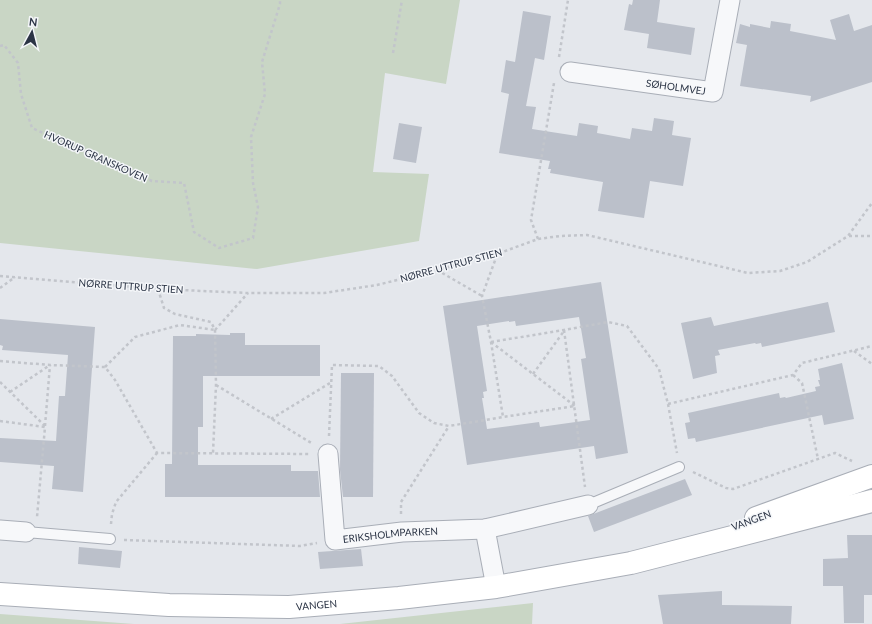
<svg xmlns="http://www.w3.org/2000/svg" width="872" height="624" viewBox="0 0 872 624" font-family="Lato,sans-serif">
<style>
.green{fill:#c9d6c5}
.building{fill:#bbc0ca;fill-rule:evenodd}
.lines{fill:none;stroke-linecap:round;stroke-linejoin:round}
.lane-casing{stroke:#a9aeb7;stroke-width:12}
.street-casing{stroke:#a9aeb7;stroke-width:21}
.secondary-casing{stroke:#a9aeb7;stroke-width:24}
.path{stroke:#c2c5cb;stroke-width:2.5;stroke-dasharray:3 3;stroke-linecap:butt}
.lane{stroke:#f7f8fa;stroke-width:10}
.street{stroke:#f7f8fa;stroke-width:19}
.secondary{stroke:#fff;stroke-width:22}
.labels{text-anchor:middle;stroke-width:3;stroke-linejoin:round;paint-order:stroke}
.street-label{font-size:10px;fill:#2b3445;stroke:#f4f6f9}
</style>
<rect width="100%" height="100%" fill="#e4e7ec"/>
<g class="green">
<polygon points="0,0 460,0 446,84 385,73 373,172 429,174 419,241 257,269 0,243"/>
<polygon points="533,603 532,624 340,624"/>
<polygon points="0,614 134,624 0,624"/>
</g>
<g class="building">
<polygon points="633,0 660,0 657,22 695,28 691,55 647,48 649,34 624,30 629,4 632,5"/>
<polygon points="523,11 551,16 544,60 535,58 526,106 536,107 532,129 577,136 579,123 598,126 597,133 630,139 632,128 652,131 654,118 674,121 672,135 691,138 683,186 650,181 644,218 598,211 603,182 550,173 551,169 548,169 550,161 499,153 509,94 501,92 506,60 515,62"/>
<polygon points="849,14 854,31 872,25 872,82 810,102 811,96 740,86 747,45 736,43 740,24 750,27 750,24 770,28 771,21 791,24 790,31 836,40 830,20"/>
<polygon points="399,123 422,127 416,163 393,159"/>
<path d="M 601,282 L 628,453 L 596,459 L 594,446 L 467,465 L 443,306 ZM 579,317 L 586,358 L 581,359 L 590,420 L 540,427 L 539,422 L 487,429 L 482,398 L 484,398 L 483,392 L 487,391 L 477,326 L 509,321 L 509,322 L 515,321 L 516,326 Z"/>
<polygon points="828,302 835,332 762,347 761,343 756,344 755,343 718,350 720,355 715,356 717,373 693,379 681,323 711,317 714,326"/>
<polygon points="0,319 95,327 83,492 52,489 54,466 0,462 0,438 56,441 59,396 65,396 68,355 2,350 3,346 0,345"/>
<polygon points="230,333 245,333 245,345 320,345 320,376 203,376 203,427 198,427 198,465 291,465 291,471 318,471 320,497 165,497 165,464 172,464 173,336 196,336 196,334 230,335"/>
<polygon points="842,363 854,419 824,425 822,415 696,442 695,438 688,439 685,423 690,422 688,413 779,393 780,398 785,397 786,398 816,391 815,387 820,386 818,380 820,380 818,369"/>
<polygon points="341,373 374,373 373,497 343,497 340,470"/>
<polygon points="685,479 692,495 594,532 588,516"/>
<polygon points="847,535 872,535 872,595 864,595 864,623 844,623 843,586 823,586 823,559 848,558"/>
<polygon points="79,547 122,551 120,568 78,564"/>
<polygon points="361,549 363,566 320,569 318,552"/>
<polygon points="722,591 722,605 792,606 791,624 663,624 658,595"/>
</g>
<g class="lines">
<g class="lane-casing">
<g id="lane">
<polyline points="588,505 679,467"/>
<polyline points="26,532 110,539"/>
</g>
</g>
<g class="street-casing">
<g id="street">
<path id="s1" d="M 570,72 L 713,92 L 730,0"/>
<path id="s2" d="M 328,454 L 335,540 L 402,532 L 485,529 L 588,505"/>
<polyline points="485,529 496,587"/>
<polyline points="0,530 26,532"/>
</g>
</g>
<g class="secondary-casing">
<g id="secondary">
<polyline points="756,518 872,476"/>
<path id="s3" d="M 0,594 L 169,605 L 289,607 L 399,598 L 496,587 L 631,563 L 872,501"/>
</g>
</g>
<g class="path">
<polyline points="0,46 4,45 18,63 21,94 32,128 152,181 184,183 194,232 219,248 253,238 258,207 253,183 251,137 265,94 262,62 280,4 280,0"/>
<polyline points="393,53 402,0"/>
<polyline points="559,57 568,0"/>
<polyline points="849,236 872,236"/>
<polyline points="538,239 531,220 554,83"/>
<polyline points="497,255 482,296 491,342 503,417"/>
<polyline points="437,270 482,296"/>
<polyline points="0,276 158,289 248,293 324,293 377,285 437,270 497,254 538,239 560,236 587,235 748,273 780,271 807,262 848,236 872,203"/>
<polyline points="0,288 15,277"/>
<polyline points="158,289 164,308 175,314 211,322 215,330 216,385 213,453"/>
<polyline points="215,330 248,293"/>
<polyline points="564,330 585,487"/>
<polyline points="491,342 564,330 608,322 627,326 659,369 668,404 677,453"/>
<polyline points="491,342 575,406"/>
<polyline points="854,351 872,364"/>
<polyline points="0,361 50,365 105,367 115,380 157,453 310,454"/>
<polyline points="105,367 135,337 180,325 215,330"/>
<polyline points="533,374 564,331"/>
<polyline points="793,375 802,383 818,459"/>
<polyline points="0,382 45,426"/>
<polyline points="216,385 313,444"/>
<polyline points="10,392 50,365"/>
<polyline points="668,404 793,375 802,363 872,346"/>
<polyline points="271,419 330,383"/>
<polyline points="0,421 45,427 37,517"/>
<polyline points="45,426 50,365"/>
<polyline points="329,436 332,365 379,366 392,376 419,413 434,423 449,426 503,417 575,406"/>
<polyline points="693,472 726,488 733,489 835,453 852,461"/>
<polyline points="401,514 401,502 449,426"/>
<polyline points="111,524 112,514 116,502 157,453"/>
<polyline points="124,540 300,546 317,543"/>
</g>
<use href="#lane" class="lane"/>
<use href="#street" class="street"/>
<use href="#secondary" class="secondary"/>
</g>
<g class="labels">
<g class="street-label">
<text dy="4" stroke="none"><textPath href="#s1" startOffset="107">SØHOLMVEJ</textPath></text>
<text transform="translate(96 156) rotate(24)" y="4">HVORUP GRANSKOVEN</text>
<text transform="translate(451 265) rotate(-15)" y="4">NØRRE UTTRUP STIEN</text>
<text transform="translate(131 286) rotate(4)" y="4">NØRRE UTTRUP STIEN</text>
<text transform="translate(751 520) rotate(-20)" y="4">VANGEN</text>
<text dy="4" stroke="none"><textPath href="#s2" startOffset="142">ERIKSHOLMPARKEN</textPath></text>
<text dy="4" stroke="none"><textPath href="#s3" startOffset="317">VANGEN</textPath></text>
</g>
</g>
<g transform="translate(32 32) rotate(7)" stroke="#f4f6f9" stroke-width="3" paint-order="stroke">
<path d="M0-3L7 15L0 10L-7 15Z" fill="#2b3445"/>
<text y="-6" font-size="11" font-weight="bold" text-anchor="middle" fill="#2b3445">N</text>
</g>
</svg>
